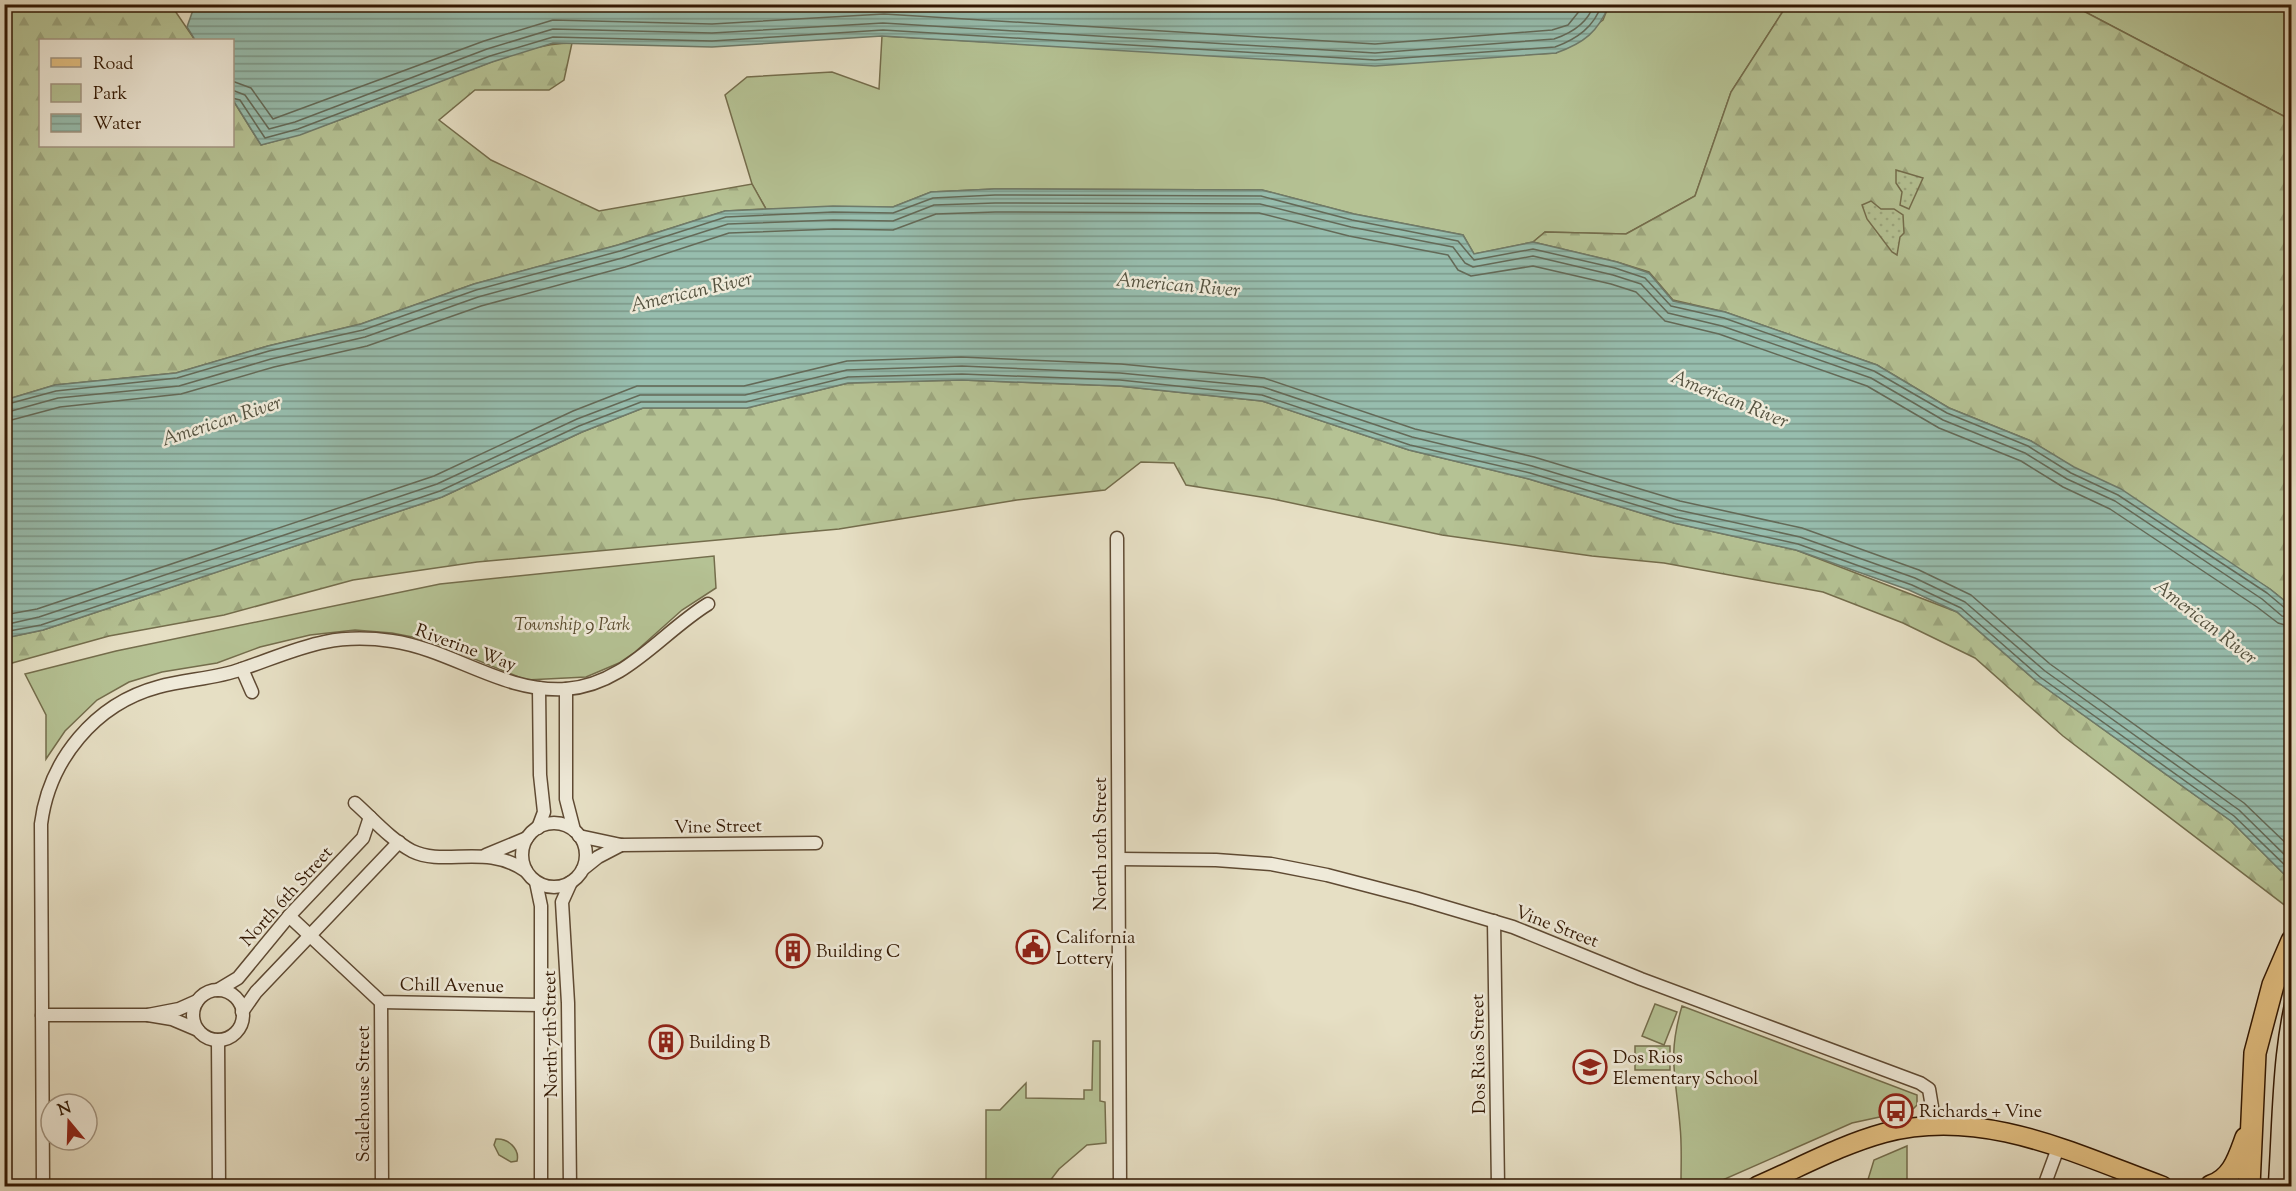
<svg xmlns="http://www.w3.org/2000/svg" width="2296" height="1191" viewBox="0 0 2296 1191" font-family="'Sorts Mill Goudy',serif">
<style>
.green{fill:#b5c294;stroke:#746d4c;stroke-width:1.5}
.forest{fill:url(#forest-firs);stroke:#746d4c;stroke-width:1.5}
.garden{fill:url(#garden-dots);stroke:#746d4c;stroke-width:1.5}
.water{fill:url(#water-rules);stroke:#6f7b6a;stroke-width:1.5}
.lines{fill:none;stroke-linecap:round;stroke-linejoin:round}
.shore{stroke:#646a58;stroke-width:1.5}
.minor-casing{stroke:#5f4a33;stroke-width:15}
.primary-casing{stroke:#321803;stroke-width:21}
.motorway-casing{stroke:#321803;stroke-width:24}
.minor{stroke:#efead9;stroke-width:12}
.primary{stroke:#e3c082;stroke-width:18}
.motorway{stroke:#e3c082;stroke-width:21}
.tram{stroke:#321803;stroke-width:1.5}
.labels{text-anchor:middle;stroke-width:5;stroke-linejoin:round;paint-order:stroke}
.park-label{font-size:18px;font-style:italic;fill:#594b2e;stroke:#efead9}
.street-label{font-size:18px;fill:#321803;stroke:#efead9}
.poi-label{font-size:18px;fill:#321803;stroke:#efead9;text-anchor:start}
.water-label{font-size:20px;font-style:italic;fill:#55523f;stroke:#efead9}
</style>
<defs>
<pattern id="forest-firs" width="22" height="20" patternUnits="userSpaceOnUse" patternTransform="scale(1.5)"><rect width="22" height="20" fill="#b5c294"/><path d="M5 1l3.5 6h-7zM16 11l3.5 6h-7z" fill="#9ca67e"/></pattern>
<pattern id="garden-dots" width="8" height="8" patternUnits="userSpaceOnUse" patternTransform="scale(1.5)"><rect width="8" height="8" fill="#b5c294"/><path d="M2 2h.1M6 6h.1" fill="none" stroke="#9ca67e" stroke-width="1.8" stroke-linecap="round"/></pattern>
<pattern id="water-rules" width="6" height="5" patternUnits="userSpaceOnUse" patternTransform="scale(1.5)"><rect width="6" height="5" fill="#97bdae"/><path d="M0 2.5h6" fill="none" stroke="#7c998b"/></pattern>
</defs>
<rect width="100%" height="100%" fill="#e6dfc4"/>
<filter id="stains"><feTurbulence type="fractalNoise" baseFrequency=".00333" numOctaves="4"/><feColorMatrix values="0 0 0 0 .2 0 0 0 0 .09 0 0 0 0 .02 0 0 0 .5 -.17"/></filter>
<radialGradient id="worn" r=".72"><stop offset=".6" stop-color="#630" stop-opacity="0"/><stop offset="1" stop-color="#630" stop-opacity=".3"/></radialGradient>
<g class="green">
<polygon points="1609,5 1787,5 1731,92 1695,196 1626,234 1545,232 1533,242 1474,254 1463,235 1354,214 1262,190 994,189 931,192 893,207 766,209 752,184 725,95 747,77 832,72 879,89 882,36 1249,57 1520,55 1556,53 1603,20"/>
<polygon points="2072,5 2291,5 2291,120"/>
<polygon points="714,556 716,588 682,610 635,652 619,663 586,677 526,680 428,640 392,633 355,630 310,635 260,647 217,663 162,672 129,682 97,700 65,731 46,759 46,715 25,674 116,651 440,584"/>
<polygon points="1655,1004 1677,1012 1664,1045 1642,1036"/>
<path d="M 1682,1006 L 1917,1095 L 1917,1105 L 1912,1110 L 1852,1123 L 1709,1186 L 1526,1186 L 1526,1183 L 1681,1182 C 1681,1164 1682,1144 1680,1126 C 1676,1076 1667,1057 1682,1006 Z"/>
<polygon points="1093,1041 1100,1041 1100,1101 1105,1102 1106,1143 1087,1145 1059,1169 1046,1186 986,1186 986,1110 1000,1110 1026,1083 1026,1098 1084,1099 1084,1090 1092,1090"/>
<rect x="1635" y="1046" width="35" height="24"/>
<path d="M 496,1139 C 508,1138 520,1149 517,1161 L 511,1162 L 499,1155 L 494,1145 Z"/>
<polygon points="1907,1146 1907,1186 1866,1186 1874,1160"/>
</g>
<g class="forest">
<path d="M 5,5 L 171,5 L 195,40 L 40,40 L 40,146 L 232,146 L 233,100 L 261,145 C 332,126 399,96 467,71 C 500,59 537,43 572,43 L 564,80 L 549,90 L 475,90 L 439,120 L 491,160 L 599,211 L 752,184 L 766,209 L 725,211 L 618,245 L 474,284 L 361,324 L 268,346 L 176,373 L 55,385 L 5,400 Z"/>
<polygon points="1787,5 2072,5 2291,120 2291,606 2270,589 2031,441 1949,408 1877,365 1725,312 1673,300 1649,272 1617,262 1533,242 1545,232 1626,234 1695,196 1731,92"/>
<polygon points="962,380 1119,386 1262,401 1409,450 1529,479 1674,523 1796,550 1957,612 2036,681 2231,821 2291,881 2291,910 2063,736 1975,658 1903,623 1823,592 1664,563 1592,556 1442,535 1273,499 1186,485 1174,463 1141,462 1105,490 1017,500 839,529 477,562 353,580 224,615 109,636 5,665 5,638 43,630 442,497 582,432 643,408 747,408 848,383"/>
</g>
<g class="garden">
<polygon points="1896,170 1923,178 1909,209 1900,205 1902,192 1896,183"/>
<polygon points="1871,201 1881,209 1894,209 1903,215 1904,233 1900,237 1897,255 1892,252 1867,219 1862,205"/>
</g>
<g class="water">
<path d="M 201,5 L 201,4 L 1609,5 C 1598,32 1584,43 1556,53 L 1375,66 L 882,36 L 712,47 L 553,43 L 492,62 L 300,135 L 261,145 L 233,100 L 232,40 L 195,40 L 187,27 L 193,10 Z"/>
<polygon points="994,189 1262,190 1354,214 1463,235 1474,254 1533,242 1617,262 1649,273 1673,301 1725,312 1877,365 1949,408 2031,441 2074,467 2121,489 2270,589 2291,606 2291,881 2231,821 2036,681 1957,612 1909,590 1796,550 1674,523 1529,479 1409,450 1262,401 1119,386 962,380 848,383 747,408 643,408 582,432 442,497 43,630 5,638 5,400 55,385 176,373 268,346 361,324 474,284 618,245 725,211 833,206 893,207 931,192"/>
</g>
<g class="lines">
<g class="shore">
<polyline points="232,81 251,88 273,119 484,41 553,20 712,24 884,14 1375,44 1552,30 1568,25 1585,4"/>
<path d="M 232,90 L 245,95 L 269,129 L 295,122 L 487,49 L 553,29 L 712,33 L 883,23 L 1375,53 L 1554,39 C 1572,33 1588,23 1594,4"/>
<path d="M 232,98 L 240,100 L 265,138 L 298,129 L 490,56 L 553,37 L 712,41 L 883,30 L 1375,60 L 1555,47 C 1577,39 1594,27 1602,4"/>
<polyline points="4,405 56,391 177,378 269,351 363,330 476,290 620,251 726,217 833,212 893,213 933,198 995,195 1261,196 1352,220 1458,241 1474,260 1533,249 1615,268 1645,278 1671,306 1724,318 1874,371 1947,413 2028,446 2071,473 2118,495 2267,593 2286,609 2292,610"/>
<polyline points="4,413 58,398 179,386 271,359 365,337 478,297 622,258 728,224 833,220 893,221 934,205 995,203 1260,204 1351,227 1453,247 1465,263 1473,267 1533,256 1613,275 1641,284 1668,313 1722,326 1871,378 1943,420 2025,453 2067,479 2115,501 2262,599 2282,616 2292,618"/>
<polyline points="4,422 60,407 181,394 274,367 367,346 481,306 625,267 729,233 834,229 893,230 936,214 995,212 1259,213 1349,236 1448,255 1458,270 1471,276 1533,266 1611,284 1636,292 1665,321 1719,334 1867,386 1939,428 2021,461 2063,487 2110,509 2257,607 2278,623 2292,627"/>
<polyline points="4,615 37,609 434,476 573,411 637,386 744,386 847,361 961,357 1121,364 1264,378 1415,429 1534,457 1680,501 1802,528 1919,570 1971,595 2050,664 2244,803 2292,849"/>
<polyline points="4,625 39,617 437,484 577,419 640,395 745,395 847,370 962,366 1120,373 1263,387 1412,437 1532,466 1678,510 1800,537 1915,578 1965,602 2045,671 2239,810 2292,862"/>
<polyline points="4,632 41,625 440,491 579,426 641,402 746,402 848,377 962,374 1120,380 1262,395 1410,445 1530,473 1676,517 1798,544 1912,585 1961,608 2040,677 2234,816 2292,872"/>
</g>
<g class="minor-casing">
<g id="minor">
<polyline points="1117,538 1120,1186"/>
<polyline points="242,669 252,692"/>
<polyline points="566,689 566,799 574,830"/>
<path d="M 355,803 C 373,819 390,839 412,851 C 445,867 486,843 526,871"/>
<circle cx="554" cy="855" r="32"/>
<polyline points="538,828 544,812 540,775 539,688"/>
<polyline points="579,836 621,845 816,843"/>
<polyline points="486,855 527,838"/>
<polyline points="1119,859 1216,860 1271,864 1327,875 1415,898 1513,927 1641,979 1920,1083 1929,1089 1935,1125"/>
<polyline points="583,869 598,857 621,845"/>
<polyline points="536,882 541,906 541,1186"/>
<polyline points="289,916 381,1002 541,1005"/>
<polyline points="1494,921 1498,1186"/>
<polyline points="218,990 238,978 289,916 363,838 370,817"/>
<circle cx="218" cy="1015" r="25"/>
<polyline points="197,1001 179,1009 148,1015 172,1019 198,1030"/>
<polyline points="381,1002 382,1186"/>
<polyline points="242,1012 256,992 399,842"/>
<polyline points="42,1015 148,1015"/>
<polyline points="218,1040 219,1186"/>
<path d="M 43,1186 L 41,824 C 49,760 95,704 158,687 C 186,679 215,679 242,669 C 299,649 329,632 392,641 C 453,650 503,693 566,689 C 625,685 661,633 708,604"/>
<polyline points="570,1186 568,1003 562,902 571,882"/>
<polyline points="2044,1186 2058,1148"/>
</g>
</g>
<g class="primary-casing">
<path id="primary" d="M 1757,1186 C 1799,1168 1840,1145 1884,1133 C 1982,1107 2073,1153 2163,1186"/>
</g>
<g class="motorway-casing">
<g id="motorway">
<path d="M 2211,1186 C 2233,1179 2239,1157 2246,1138"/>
<polyline points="2249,1186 2255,1053 2273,985 2292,941"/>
</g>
</g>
<use href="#minor" class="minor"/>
<use href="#primary" class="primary"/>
<use href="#motorway" class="motorway"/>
<path class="tram" d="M 2268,1186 C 2273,1114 2271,1044 2292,973"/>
</g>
<defs>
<g id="civic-ring" transform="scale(1.725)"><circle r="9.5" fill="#efead9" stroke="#8f2418" stroke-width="1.5"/><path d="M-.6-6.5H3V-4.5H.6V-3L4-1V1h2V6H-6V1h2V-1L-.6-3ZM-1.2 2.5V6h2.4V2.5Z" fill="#8f2418"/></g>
<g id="building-ring" transform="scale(1.725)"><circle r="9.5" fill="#efead9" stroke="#8f2418" stroke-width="1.5"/><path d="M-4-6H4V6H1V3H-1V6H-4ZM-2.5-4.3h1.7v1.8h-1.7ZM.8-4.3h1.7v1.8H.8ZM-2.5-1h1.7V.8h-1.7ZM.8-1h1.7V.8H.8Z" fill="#8f2418"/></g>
<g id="school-ring" transform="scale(1.725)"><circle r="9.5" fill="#efead9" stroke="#8f2418" stroke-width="1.5"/><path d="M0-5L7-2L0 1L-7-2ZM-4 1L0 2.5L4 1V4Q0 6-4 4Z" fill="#8f2418"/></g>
<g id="bus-ring" transform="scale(1.725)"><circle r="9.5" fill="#efead9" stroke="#8f2418" stroke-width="1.5"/><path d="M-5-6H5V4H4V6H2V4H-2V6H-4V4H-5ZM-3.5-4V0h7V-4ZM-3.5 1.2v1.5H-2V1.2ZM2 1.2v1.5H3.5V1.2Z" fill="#8f2418"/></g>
</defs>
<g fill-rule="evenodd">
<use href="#civic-ring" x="1033" y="947"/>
<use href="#building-ring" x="793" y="951"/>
<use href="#building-ring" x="666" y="1042"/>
<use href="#school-ring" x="1590" y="1067"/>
<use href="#bus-ring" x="1896" y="1111"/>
</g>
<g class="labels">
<g class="park-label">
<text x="572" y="630">Township 9 Park</text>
</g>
<g class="street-label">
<text transform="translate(466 647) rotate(20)" y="6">Riverine Way</text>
<text transform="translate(718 826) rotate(-1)" y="6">Vine Street</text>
<text transform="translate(1100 844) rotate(-90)" y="6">North 10th Street</text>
<text transform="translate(286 896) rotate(-48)" y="6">North 6th Street</text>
<text transform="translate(1557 926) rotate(21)" y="6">Vine Street</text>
<text transform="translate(452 985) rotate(1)" y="6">Chill Avenue</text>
<text transform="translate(550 1034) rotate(-91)" y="6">North 7th Street</text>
<text transform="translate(1478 1054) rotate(-91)" y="6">Dos Rios Street</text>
<text transform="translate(363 1094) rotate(-90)" y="6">Scalehouse Street</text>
</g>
<g class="poi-label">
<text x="1056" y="943">California<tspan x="1056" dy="21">Lottery</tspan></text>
<text x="816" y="957">Building C</text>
<text x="689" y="1048">Building B</text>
<text x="1613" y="1063">Dos Rios<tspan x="1613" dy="21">Elementary School</tspan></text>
<text x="1919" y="1117">Richards + Vine</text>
</g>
<g class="water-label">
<text transform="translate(1178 284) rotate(5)" y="7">American River</text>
<text transform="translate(691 291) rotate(-13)" y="7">American River</text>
<text transform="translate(1730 398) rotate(22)" y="7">American River</text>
<text transform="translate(221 420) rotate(-18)" y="7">American River</text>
<text transform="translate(2206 621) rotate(38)" y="7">American River</text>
</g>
</g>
<rect width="2296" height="1191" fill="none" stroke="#e6dfc4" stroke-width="24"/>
<rect x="6" y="6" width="2284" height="1179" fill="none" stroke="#321803" stroke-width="3"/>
<rect x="12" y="12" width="2272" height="1167" fill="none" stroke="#321803" stroke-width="1.5"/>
<rect x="39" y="39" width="195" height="108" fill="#efead9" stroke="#a39683" stroke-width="1.5"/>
<rect x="51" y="58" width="30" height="9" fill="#e3c082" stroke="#a39683" stroke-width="1.5"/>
<text x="93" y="69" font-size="18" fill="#321803">Road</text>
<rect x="51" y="84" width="30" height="18" fill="#b5c294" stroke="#a39683" stroke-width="1.5"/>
<text x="93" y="99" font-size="18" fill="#321803">Park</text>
<rect x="51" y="114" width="30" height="18" fill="url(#water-rules)" stroke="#a39683" stroke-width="1.5"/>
<text x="93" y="129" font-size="18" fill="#321803">Water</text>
<g transform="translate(69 1122) rotate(341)"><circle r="28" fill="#efead9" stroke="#a39683" stroke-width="1.5"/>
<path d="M0-4.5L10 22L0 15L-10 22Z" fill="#8f2418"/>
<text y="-9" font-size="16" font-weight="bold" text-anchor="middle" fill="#321803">N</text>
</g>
<rect width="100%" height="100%" filter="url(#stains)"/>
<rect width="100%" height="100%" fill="url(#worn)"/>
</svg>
